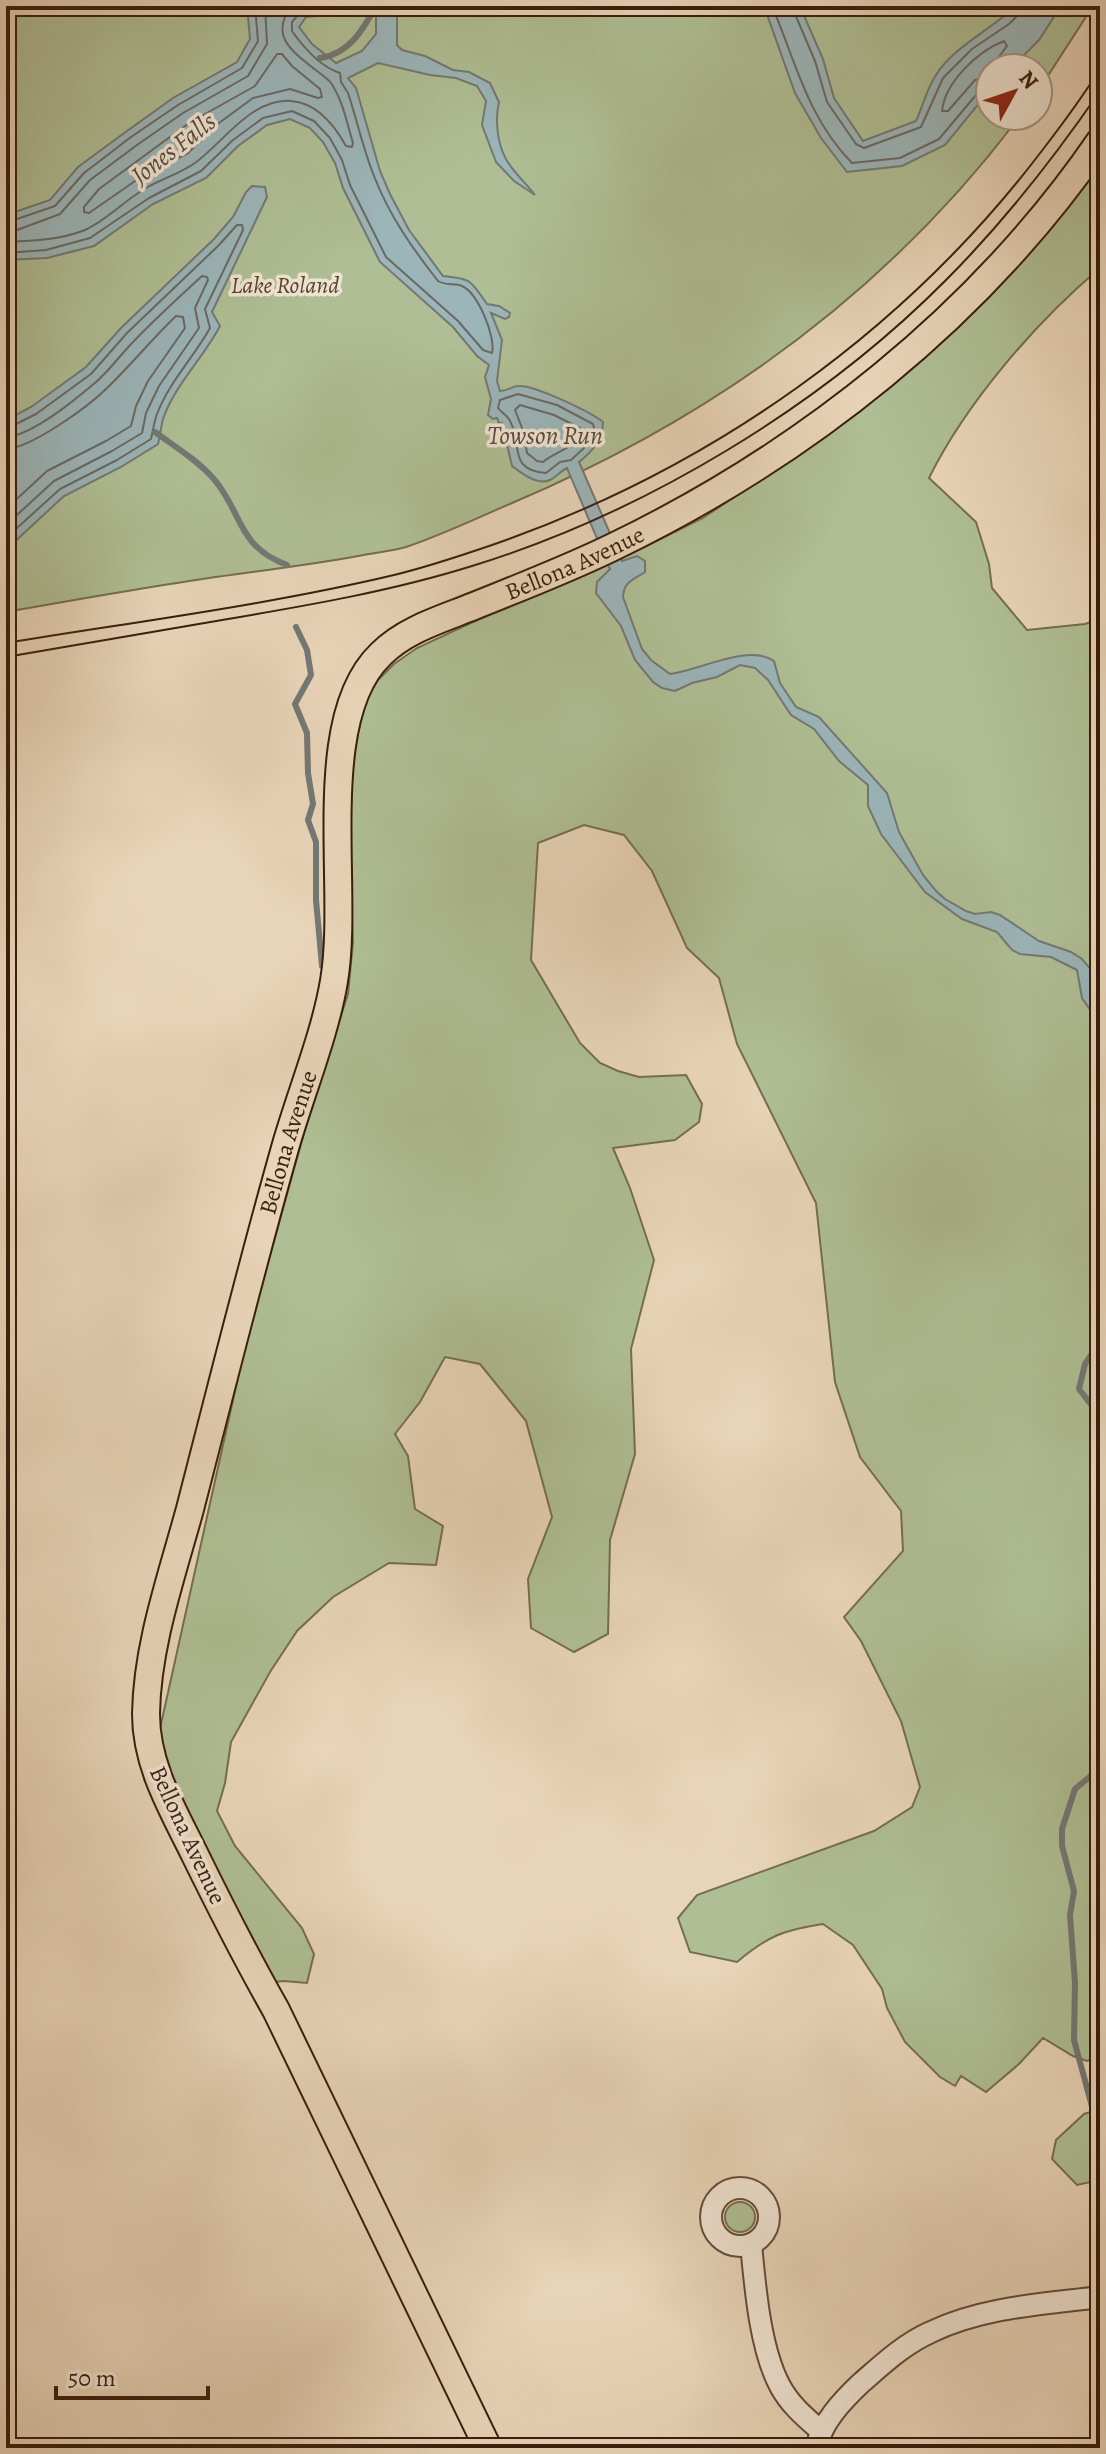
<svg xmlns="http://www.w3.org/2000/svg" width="1106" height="2454" viewBox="0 0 1106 2454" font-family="Alegreya,serif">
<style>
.green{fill:#afbe94;stroke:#746e50;stroke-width:2}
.water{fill:#9bb5b9;stroke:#747874;stroke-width:2}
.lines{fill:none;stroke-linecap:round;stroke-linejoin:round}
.shore{stroke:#6a6963;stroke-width:2}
.stream{stroke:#747874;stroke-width:6}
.minor-casing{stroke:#654b38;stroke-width:24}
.major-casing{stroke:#391d0d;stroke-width:30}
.minor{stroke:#f0e3d1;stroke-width:20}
.major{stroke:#e8d4b8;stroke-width:26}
.tram{stroke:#391d0d;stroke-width:2}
.labels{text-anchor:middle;stroke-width:7;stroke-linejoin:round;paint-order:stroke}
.park-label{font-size:24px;font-style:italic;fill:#56452f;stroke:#f0e3d1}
.street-label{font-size:24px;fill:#391d0d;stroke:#f0e3d1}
.water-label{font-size:26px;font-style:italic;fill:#564b41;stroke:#f0e3d1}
</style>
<rect width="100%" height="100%" fill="#e8d4b8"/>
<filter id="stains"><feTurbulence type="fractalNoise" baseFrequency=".0025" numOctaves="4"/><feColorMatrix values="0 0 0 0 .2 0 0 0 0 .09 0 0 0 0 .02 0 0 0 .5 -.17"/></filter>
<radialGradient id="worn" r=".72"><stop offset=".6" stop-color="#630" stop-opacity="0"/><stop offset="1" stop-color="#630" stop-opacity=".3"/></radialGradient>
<g class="green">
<path d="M 6,6 L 1093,6 L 1038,91 L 1038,68 L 990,68 L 990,116 L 1020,116 C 887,293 715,417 512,503 C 477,518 442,535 406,547 C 391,551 374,553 358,556 C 309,565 259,571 209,578 C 141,588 74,600 6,612 Z"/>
<path d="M 1100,164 L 1100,268 C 1036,322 966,403 929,478 L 976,522 L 989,564 L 992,588 L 1027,630 L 1085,624 L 1100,619 L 1100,2056 L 1087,2061 L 1073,2056 L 1043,2038 L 1019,2064 L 986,2092 L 961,2076 L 955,2086 L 940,2077 L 905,2042 L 887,2008 L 882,1989 L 853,1945 L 823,1924 C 783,1930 768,1936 737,1962 L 690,1952 L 678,1918 L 697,1895 L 874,1831 L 912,1807 L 920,1787 L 901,1721 L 861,1641 L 844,1617 L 903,1551 L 901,1511 L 860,1457 L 835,1382 L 816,1203 L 737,1044 L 719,978 L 687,948 L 652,871 L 624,835 L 584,825 L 538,843 L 531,960 L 580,1043 L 600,1063 L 618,1071 L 639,1077 L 686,1075 L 702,1104 L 699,1122 L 675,1140 L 613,1148 L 630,1188 L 654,1260 L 631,1349 L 635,1454 L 610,1540 L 608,1634 L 574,1652 L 531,1628 L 528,1579 L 552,1517 L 526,1421 L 480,1364 L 445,1357 L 420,1402 L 395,1434 L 408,1456 L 415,1509 L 443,1526 L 436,1565 L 389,1563 L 333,1597 L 297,1631 L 270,1672 L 231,1742 L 225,1783 L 217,1811 L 235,1846 L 302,1928 L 314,1954 L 307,1983 L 284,1981 L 274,1982 L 164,1767 L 159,1733 L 245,1346 L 310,1111 L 348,994 L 353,942 L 349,848 L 352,775 L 357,733 L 367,697 L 378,680 L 394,664 L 417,648 L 503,608 L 630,554 L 703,518 L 806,449 L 887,390 L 994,291 Z"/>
<polygon points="1100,2109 1100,2180 1077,2185 1052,2159 1056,2140 1084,2114"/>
<circle cx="740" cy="2217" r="15"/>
</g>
<g class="water">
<path d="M 247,6 L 369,6 L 354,12 L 306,17 L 299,27 L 312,44 L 336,63 L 362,51 L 376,34 L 376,13 L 370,6 L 397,6 L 397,45 L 402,50 L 425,56 L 453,70 L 469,72 L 490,83 L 499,102 C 495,119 497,143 506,159 C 513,172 526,183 535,195 L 514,181 L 496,162 L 482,125 L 486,101 L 477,86 L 456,78 L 430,75 L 378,63 L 348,78 L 356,88 L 380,171 L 390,194 L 409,230 L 443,276 C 474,279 470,281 487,304 L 499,306 L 510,313 L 509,317 L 505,319 L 491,313 L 502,340 L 497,381 L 500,391 C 508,391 512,386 519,386 C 534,385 591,412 603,422 C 603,439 592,452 579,462 L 622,561 L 637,556 L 645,561 L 645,572 C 633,580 624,581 623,597 L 642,649 L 651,660 L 670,674 C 699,671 748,643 774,661 L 780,683 L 796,707 L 819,717 L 887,793 L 899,832 L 923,875 L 936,891 L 945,899 L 966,911 L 975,914 L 991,912 L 1000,915 L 1039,941 L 1071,952 L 1082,959 L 1100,980 L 1100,1024 L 1082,998 L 1077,970 L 1051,957 L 1020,954 L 1012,950 L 997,932 L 962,919 L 925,892 L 881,834 L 868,806 L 868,785 L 839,761 L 814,729 L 791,715 L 768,680 L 755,668 L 740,665 L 717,677 L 692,683 L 675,691 L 662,688 L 653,682 L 635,660 L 621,626 L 596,593 L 597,582 L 610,569 L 567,468 C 561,471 556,477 550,480 C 538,486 521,473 512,466 L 502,423 L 499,423 L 497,418 L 493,419 L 488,415 L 491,399 L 485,377 L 489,365 L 477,356 L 453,327 L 380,262 L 343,188 L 335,163 L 323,142 L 310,128 L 290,119 L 267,125 L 238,146 L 206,178 L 153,204 L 94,246 L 47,258 L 6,260 L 6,212 L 12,213 L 50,200 L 78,167 L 127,131 L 173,98 L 237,62 L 250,39 Z"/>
<path d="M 764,6 L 803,6 L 802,11 L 823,59 L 834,98 L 863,141 L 916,121 C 923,106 927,88 936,75 C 952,48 993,28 1016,6 L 1061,6 L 1039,40 L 1011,68 L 990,68 L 990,90 L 945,145 L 902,166 L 847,172 L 821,138 L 795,93 Z"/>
<path d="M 252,186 L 265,187 L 267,197 L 212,312 L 220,326 C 204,357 174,386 163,419 C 161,427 160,436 158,444 L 121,467 L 64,496 L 10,546 L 6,546 L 6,420 L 31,407 L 86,367 L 121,328 L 214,239 L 233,217 L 246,192 Z"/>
</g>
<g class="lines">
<g class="shore">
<path d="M 772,6 C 796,62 807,117 852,163 L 900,158 L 939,139 L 981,89 L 990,86"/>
<polyline points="795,6 795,14 815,61 827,102 856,144 864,148 921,127 943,78 972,49 1009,24 1020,13 1021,6"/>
<polygon points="277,54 282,54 292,66 320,89 322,97 318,98 290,89 253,98 219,123 188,153 138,179 89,213 84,212 84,207 99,189 189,123 255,86"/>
<path d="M 990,76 L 975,80 L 948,111 L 942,111 C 945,82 978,51 1004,41 L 1007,46 L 998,58 L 996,68"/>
<polyline points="6,220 14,220 55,206 84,173 131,137 178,105 242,68 258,41 255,6"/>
<polyline points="6,230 17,230 60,214 90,180 137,145 183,113 248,76 267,44 265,6"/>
<path d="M 6,242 C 32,241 60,240 85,230 C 107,220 125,200 146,188 C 162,179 181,173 195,163 C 223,143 251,98 291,101 C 317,103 335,126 346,146 L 352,147 L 353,143 C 347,123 343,101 331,83 C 328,79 322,75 317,71 C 293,52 268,36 292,6"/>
<path d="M 6,253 L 46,250 L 90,238 L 149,198 L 201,171 L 233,140 L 263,118 L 292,111 L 314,121 L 330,138 L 342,160 L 350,185 L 386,257 L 458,321 L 483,350 L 492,353 C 496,337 478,293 462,286 C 454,283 446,286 438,281 C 412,248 389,215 374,176 C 363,149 357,120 348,93 L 341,82 L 340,73 C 321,67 304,48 292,31 L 292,22 L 302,10 L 340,6"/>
<path d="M 518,394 L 557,405 L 593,424 L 594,428 L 584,448 L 571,460 L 560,462 L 546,473 C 507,470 523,444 510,421 C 508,416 501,412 498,408 L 500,400 Z"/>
<path d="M 520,405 L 554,415 L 580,428 L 582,432 C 574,449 556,451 543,462 L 537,461 L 527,453 L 524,433 L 515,410 Z"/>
<path d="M 6,427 L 12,426 L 36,414 L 91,374 L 127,333 L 219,245 L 237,225 L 242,225 L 243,230 L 205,309 L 210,328 C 194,357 169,382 157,414 C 154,422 153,431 151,439 L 117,460 L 60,489 L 6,538"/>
<path d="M 6,437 C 32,436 76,399 96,382 C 110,370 121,354 134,341 C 156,318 179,297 202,276 L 207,277 L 208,280 L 195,308 L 199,328 L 159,386 L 146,413 L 142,433 L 112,451 L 54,481 L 6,525"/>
<path d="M 6,449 C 31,448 88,407 107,388 C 131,365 152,339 176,316 L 183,317 L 185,328 L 148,381 L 136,406 L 131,426 L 106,441 L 47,471 L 6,509"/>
</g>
<g class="stream">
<path d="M 320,58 C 349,54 363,30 376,6"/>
<path d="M 155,432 C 174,446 197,460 213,478 C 243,512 236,546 287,565"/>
<polyline points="296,627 307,650 311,675 295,704 307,733 308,773 313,804 308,820 316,842 316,900 322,966"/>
<polyline points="1100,1342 1085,1364 1079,1389 1100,1416"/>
<polyline points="1100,1473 1100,1479"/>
<polyline points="1100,1764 1098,1770 1075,1789 1062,1829 1062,1846 1074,1891 1070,1915 1075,1983 1074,2040 1100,2136"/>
</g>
<g class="minor-casing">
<g id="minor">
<circle cx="740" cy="2217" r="29"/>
<path d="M 751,2244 C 755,2286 760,2349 780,2386 C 790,2405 806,2418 822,2432"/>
<path d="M 816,2448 C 822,2422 842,2401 861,2383 C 883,2364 904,2344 931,2332 C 983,2307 1044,2304 1100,2297"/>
</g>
</g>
<g class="major-casing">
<g id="major">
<path id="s1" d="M 488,2448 L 276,2010 C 247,1959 221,1908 195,1855 C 173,1810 146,1766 146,1714 C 147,1645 172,1575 190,1509 C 221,1389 251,1268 285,1148 C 300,1095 325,1035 334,981 C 350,889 312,720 381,654 C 406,629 442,619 474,606 C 521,587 568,569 613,547 C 804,455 980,316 1100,141"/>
</g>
</g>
<use href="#minor" class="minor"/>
<use href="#major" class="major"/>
<g class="tram">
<path d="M 6,643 C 134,622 268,605 394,575 C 427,567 460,556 492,545 C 711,469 905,332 1044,148 C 1064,122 1083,96 1100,69"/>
<path d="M 6,657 C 80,644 154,631 228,619 C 310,605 392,591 472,566 C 644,513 820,407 946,280 C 1004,222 1054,158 1100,91"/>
</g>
</g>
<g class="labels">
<g class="park-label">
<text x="285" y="293">Lake Roland</text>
</g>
<g class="street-label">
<text dy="8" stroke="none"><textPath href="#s1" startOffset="2122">Bellona Avenue</textPath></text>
<text dy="8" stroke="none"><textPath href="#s1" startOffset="1402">Bellona Avenue</textPath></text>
<text transform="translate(188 1835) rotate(65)" y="8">Bellona Avenue</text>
</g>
<g class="water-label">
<text transform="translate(173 148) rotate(-38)" y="9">Jones Falls</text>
<text x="545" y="444">Towson Run</text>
</g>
</g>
<rect width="1106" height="2454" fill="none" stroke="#e8d4b8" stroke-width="32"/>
<rect x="8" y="8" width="1090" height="2438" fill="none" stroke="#391d0d" stroke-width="4"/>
<rect x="16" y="16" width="1074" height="2422" fill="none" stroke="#391d0d" stroke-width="2"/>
<g transform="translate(1014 92) rotate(50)"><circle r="38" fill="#f0e3d1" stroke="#a79483" stroke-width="2"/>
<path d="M0-6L14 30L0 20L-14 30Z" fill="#8f2418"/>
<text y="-12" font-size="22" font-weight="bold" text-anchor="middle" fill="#391d0d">N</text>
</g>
<path d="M56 2386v12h152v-12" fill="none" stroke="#391d0d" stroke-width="4"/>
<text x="68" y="2386" font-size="24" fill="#391d0d" stroke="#f0e3d1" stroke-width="6" paint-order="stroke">50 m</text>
<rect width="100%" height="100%" filter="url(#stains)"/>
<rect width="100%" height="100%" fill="url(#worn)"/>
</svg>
